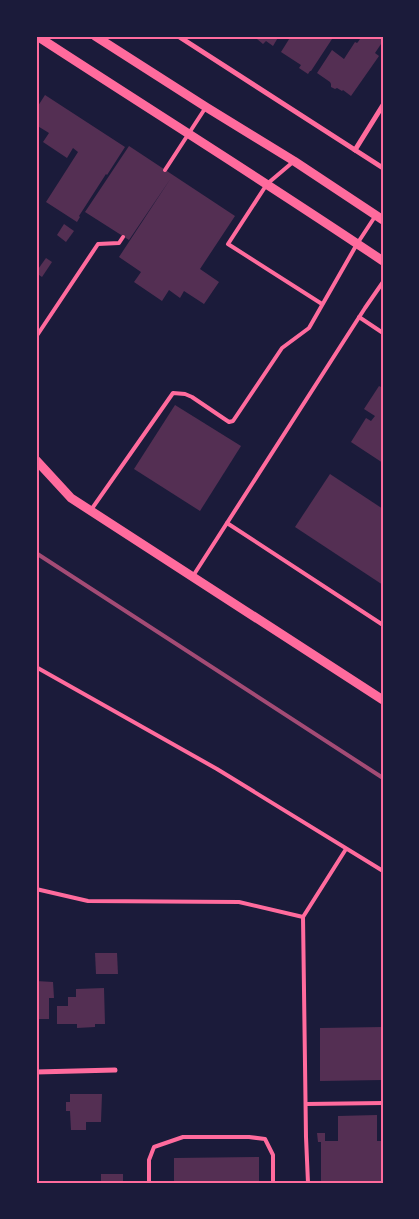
<svg xmlns="http://www.w3.org/2000/svg" width="419" height="1219" viewBox="0 0 419 1219" font-family="'Public Sans',sans-serif">
<style>
.building{fill:#542f53}
.lines{fill:none;stroke-linecap:round;stroke-linejoin:round}
.service{stroke:#ff6b9d;stroke-width:4}
.minor{stroke:#ff6b9d;stroke-width:5}
.tertiary{stroke:#ff6b9d;stroke-width:9}
.rail{stroke:#a44b75;stroke-width:4}
.neatline{fill:none;stroke:#ff6b9d;stroke-width:2}
</style>
<rect width="100%" height="100%" fill="#1b1b3a"/>
<g class="building">
<polygon points="260,36 279,36 273,46 266,41 263,44 257,39"/>
<polygon points="291,36 334,36 311,71 310,71 308,74 299,68 301,65 281,52"/>
<polygon points="362,36 383,36 383,41 375,53 379,56 351,96 343,90 342,91 337,88 335,89 331,87 331,84 330,82 317,73 332,50 344,59 355,42 357,43 358,42"/>
<polygon points="45,95 125,147 107,175 106,174 79,216 80,217 77,222 46,202 78,152 73,148 67,158 43,142 49,133 36,125 36,109"/>
<polygon points="129,146 235,216 200,269 219,282 204,304 184,291 180,298 169,290 162,301 134,282 141,272 119,257 171,178 129,240 85,212"/>
<polygon points="64,224 74,231 66,242 57,235"/>
<polygon points="46,258 52,262 42,277 36,273 36,272"/>
<polygon points="379,386 383,388 383,463 351,442 366,418 371,421 375,416 364,409"/>
<polygon points="175,405 241,446 200,511 134,469"/>
<polygon points="330,474 383,509 383,585 295,527"/>
<polygon points="95,953 117,953 118,974 96,974"/>
<polygon points="36,981 53,982 54,998 49,998 49,1019 39,1019 39,1031 36,1031"/>
<polygon points="104,988 105,1024 95,1024 95,1027 77,1028 77,1024 57,1024 57,1006 68,1006 68,997 76,997 76,989"/>
<polygon points="383,1027 383,1080 320,1081 320,1028"/>
<polygon points="70,1094 102,1094 101,1122 86,1122 86,1130 71,1130 70,1111 66,1111 66,1102 70,1102"/>
<polygon points="377,1115 377,1141 383,1141 383,1183 321,1183 321,1142 318,1142 317,1133 325,1133 325,1141 338,1141 338,1116"/>
<polygon points="259,1157 259,1183 174,1183 174,1158"/>
<rect x="101" y="1174" width="22" height="9"/>
</g>
<g class="lines">
<g class="service">
<polyline points="293,162 267,184 228,244 322,304"/>
<polyline points="165,170 206,107"/>
<polyline points="359,317 383,333"/>
<polyline points="36,337 98,244 119,243 123,237"/>
<polyline points="91,510 173,393 185,394 192,397 229,422 233,421 282,348 309,328 357,244 376,215"/>
<polyline points="227,523 383,625"/>
<polyline points="193,576 365,308 383,282"/>
<polyline points="36,667 217,769 383,871"/>
<polyline points="36,889 88,901 239,902 303,917 306,1137 308,1183"/>
<polyline points="303,917 346,849"/>
<polyline points="306,1104 383,1103"/>
<polyline points="149,1183 149,1160 154,1147 183,1137 249,1137 265,1139 273,1155 273,1183"/>
</g>
<g class="minor">
<polyline points="178,36 383,168"/>
<polyline points="355,150 383,105"/>
<polyline points="36,1072 115,1070"/>
</g>
<g class="tertiary">
<path d="M 37,36 C 152,111 269,184 383,261"/>
<polyline points="95,36 206,107 294,161 383,220"/>
<polyline points="36,460 71,498 383,700"/>
</g>
<polyline class="rail" points="36,553 383,778"/>
</g>
<rect width="419" height="1219" fill="none" stroke="#1b1b3a" stroke-width="75"/>
<rect x="38" y="38" width="344" height="1144" class="neatline"/>
</svg>
